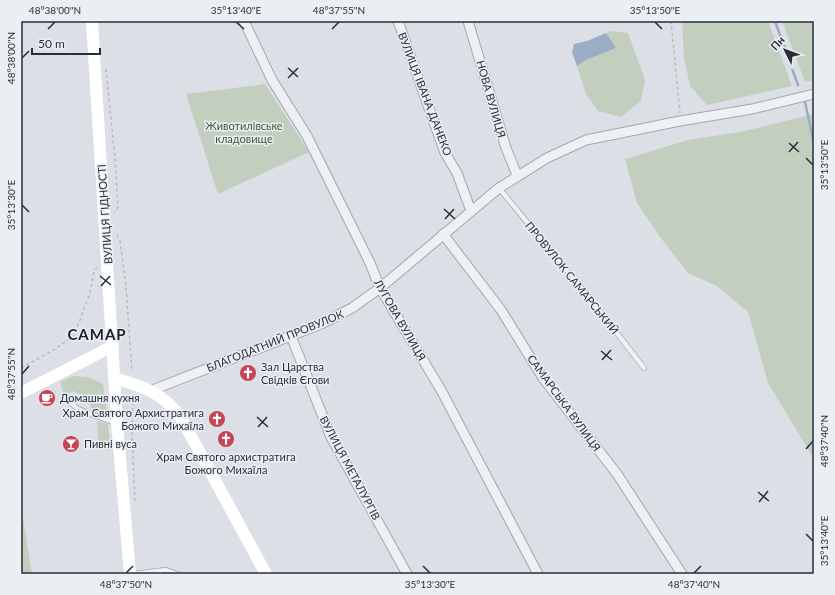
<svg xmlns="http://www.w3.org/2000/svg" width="835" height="595" viewBox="0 0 835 595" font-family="Lato,sans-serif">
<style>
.green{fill:#c2cfbe}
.water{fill:#99adc4}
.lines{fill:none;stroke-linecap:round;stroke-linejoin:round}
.stream{stroke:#99adc4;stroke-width:2.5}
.lane-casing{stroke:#a2a6ae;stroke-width:6}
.street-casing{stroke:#a2a6ae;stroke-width:11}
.path{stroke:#b6bac0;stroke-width:1.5;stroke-dasharray:3 3;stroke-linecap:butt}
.lane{stroke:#eef0f4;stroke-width:4.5}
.street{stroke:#eef0f4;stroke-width:9}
.secondary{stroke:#fff;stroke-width:12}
.ticks{fill:none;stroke:#272e3a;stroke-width:1.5}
.labels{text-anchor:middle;stroke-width:3;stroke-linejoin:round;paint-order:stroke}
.street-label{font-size:11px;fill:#272e3a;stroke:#ebeef3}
.park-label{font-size:11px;fill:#3a5535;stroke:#ebeef3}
.poi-label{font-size:11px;fill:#272e3a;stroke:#ebeef3;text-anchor:start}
.district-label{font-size:15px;font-weight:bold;letter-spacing:1px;fill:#191f2b;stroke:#ebeef3}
.neatline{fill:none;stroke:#272e3a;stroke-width:1.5}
.ticks-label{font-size:10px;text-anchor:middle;fill:#272e3a}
</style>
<rect width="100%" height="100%" fill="#dcdfe5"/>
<g class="green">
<polygon points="682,21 768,21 792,86 707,105 690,86 684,57"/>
<polygon points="782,21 814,21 814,80 805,82"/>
<polygon points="611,31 628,33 645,80 641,101 621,117 598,111 586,94 577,66 586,60 616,48 606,33"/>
<polygon points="265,84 309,152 218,194 186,94"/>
<polygon points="814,114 814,459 768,383 748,312 717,286 688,273 660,237 637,203 625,159 688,140 745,131"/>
<polygon points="74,376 88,377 103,384 107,413 92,409 86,397 73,391 64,395 60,382"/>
<polygon points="97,421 108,424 111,451 99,448"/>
<polygon points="21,507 32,574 21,574"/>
</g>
<polygon class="water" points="606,33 616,48 586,60 577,66 572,52 574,44 587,41"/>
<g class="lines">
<g class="stream">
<polyline points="775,21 798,85"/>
<polyline points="805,102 814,144"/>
</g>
<g class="lane-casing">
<g id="lane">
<polyline points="499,188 588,296 644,368"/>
<polyline points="66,399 78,409 115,423"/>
<polyline points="133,574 166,570 177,574"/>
</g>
</g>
<g class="street-casing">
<g id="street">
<polyline points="244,21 272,80 307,136 370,263 380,288 441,390 538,574"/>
<polyline points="398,21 445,153 457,173 471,211"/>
<polyline points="468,21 506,148 517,175"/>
<polyline points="443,234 501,310 543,378 617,474 682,574"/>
<polyline points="291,336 331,437 407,574"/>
<polyline points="150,391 321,324 352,308 380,288 499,188 547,158 586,140 680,121 752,109 814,94"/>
</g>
</g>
<g class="path">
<polyline points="671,21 680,113"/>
<polyline points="106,69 115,159 118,207 115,212"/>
<polyline points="117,235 120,241 126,286 132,372"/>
<polyline points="21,368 52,351 74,336 90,293 94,271 97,268"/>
<polyline points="133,396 132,435 135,502"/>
</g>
<use href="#lane" class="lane"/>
<use href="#street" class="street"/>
<g class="secondary">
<polyline points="92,21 117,423 130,574"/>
<path d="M 114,378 C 143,387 160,391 180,416 L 266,574"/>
<polyline points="21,393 113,346"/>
</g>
</g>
<path class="ticks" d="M 236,22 L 244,29M 655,22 L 662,29M 48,29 L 55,22M 332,29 L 339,22M 22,58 L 29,51M 288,68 L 298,77M 288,78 L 298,68M 789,143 L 799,152M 789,152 L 798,142M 806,158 L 813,165M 22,205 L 29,212M 444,209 L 455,219M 445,219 L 454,209M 100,276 L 111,285M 101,286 L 110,276M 601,351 L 612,360M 602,360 L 611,350M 22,374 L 29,366M 257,417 L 268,427M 258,427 L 267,417M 806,449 L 813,441M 758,492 L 769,501M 759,502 L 768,491M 806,534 L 813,541M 423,566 L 430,573M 126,573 L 133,566M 694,573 L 701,566"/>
<defs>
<g id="church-disc" transform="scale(0.9)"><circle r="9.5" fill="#c44757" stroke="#ebeef3"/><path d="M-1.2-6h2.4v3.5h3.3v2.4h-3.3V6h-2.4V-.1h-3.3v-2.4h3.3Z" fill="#fff"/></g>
<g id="cafe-disc" transform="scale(0.9)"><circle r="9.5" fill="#c44757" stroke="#ebeef3"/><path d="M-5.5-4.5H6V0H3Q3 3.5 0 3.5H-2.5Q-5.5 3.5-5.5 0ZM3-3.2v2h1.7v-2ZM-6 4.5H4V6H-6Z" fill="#fff"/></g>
<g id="bar-disc" transform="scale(0.9)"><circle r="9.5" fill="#c44757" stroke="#ebeef3"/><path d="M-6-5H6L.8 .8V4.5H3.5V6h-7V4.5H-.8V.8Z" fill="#fff"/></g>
</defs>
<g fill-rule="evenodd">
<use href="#church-disc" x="248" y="373"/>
<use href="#cafe-disc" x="47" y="398"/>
<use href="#church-disc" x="217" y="419"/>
<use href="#church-disc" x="226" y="439"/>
<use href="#bar-disc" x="71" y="444"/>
</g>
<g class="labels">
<g class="street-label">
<text transform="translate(425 94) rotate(69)" y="4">ВУЛИЦЯ ІВАНА ДАНЕКО</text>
<text transform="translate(491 99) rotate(74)" y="4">НОВА ВУЛИЦЯ</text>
<text transform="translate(105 214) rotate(-94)" y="4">ВУЛИЦЯ ГІДНОСТІ</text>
<text transform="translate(572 278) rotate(51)" y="4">ПРОВУЛОК САМАРСЬКИЙ</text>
<text transform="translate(400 320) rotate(60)" y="4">ЛУГОВА ВУЛИЦЯ</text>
<text transform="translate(275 341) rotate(-22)" y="4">БЛАГОДАТНИЙ ПРОВУЛОК</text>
<text transform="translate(564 403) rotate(54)" y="4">САМАРСЬКА ВУЛИЦЯ</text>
<text transform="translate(350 468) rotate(62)" y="4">ВУЛИЦЯ МЕТАЛУРГІВ</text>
</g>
<g class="park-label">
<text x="244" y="130">Животилівське<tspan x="244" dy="13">кладовище</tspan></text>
</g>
<g class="poi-label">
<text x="261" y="371">Зал Царства<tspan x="261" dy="13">Свідків Єгови</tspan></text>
<text x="60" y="402">Домашня кухня</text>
<text x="204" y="417" text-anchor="end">Храм Святого Архистратига<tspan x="204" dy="13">Божого Михаїла</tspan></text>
<text x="84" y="448">Пивні вуса</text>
<text x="226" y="461" text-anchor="middle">Храм Святого архистратига<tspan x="226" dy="13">Божого Михаїла</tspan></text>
</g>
<g class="district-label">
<text x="97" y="340">САМАР</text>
</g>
</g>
<rect width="835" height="595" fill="none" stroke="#ebeef3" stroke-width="44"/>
<g transform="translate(785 50) rotate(312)" stroke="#ebeef3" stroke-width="3" paint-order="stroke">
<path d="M0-3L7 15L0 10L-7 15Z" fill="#272e3a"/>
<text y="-6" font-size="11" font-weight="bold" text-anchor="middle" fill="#272e3a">Пн</text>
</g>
<path d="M32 48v6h68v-6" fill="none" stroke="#272e3a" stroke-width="2"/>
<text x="38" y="48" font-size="12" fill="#272e3a" stroke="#ebeef3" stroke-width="3" paint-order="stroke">50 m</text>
<rect x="22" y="22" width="791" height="551" class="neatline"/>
<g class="ticks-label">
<text x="55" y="14">48°38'00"N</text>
<text x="236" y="14">35°13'40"E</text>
<text x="339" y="14">48°37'55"N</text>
<text x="655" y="14">35°13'50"E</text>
<text transform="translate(11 58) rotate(-90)" y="4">48°38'00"N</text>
<text transform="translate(824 165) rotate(-90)" y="4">35°13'50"E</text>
<text transform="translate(11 205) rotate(-90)" y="4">35°13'30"E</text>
<text transform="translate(11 374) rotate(-90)" y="4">48°37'55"N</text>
<text transform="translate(824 441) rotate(-90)" y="4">48°37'40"N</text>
<text transform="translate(824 541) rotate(-90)" y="4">35°13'40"E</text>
<text x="126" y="588">48°37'50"N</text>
<text x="430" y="588">35°13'30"E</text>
<text x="694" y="588">48°37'40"N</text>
</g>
</svg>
